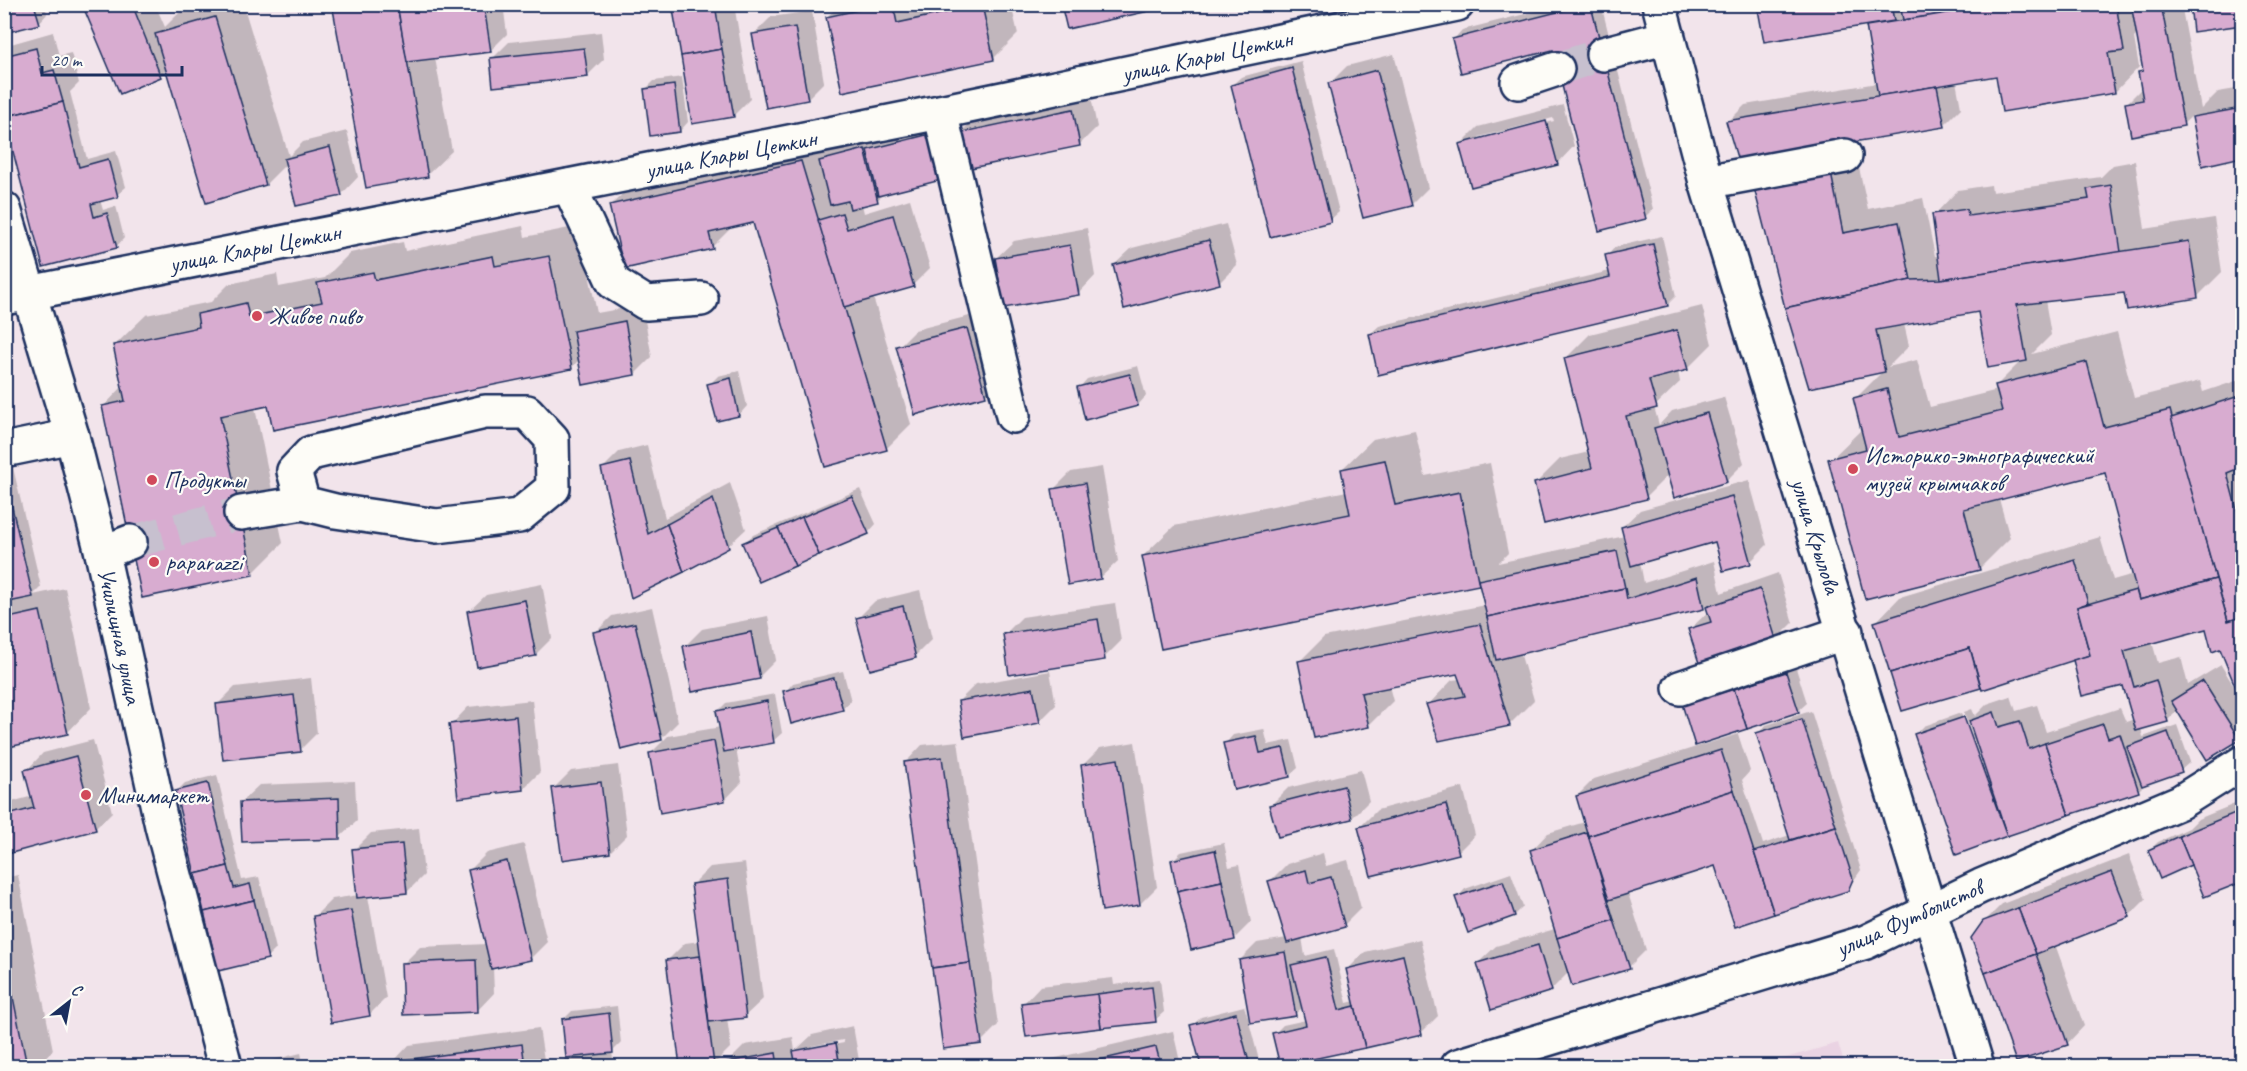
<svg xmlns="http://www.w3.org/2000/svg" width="2247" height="1071" viewBox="0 0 2247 1071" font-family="Caveat,sans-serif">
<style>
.built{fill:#ead3e3}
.shadow{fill:#0003;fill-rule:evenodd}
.building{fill:#d8acd0;stroke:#1b2f5e;stroke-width:1.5}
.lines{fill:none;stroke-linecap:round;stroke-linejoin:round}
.minor-tunnel{stroke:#c7c0cf;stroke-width:33;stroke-dasharray:33 16;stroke-linecap:butt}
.minor-casing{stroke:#1b2f5e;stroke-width:38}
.major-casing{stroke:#1b2f5e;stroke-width:38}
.minor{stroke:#fdfcf7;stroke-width:33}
.major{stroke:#fdfcf7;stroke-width:33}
.poi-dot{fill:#d1495b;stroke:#fdfcf7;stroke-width:2}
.labels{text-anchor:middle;stroke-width:4.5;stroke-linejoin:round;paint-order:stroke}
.street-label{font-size:24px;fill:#1b2f5e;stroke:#fdfcf7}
.poi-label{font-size:24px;fill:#1b2f5e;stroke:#fdfcf7;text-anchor:start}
</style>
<rect width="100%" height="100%" fill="#f2e4eb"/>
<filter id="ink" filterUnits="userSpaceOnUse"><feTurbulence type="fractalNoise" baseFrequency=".0167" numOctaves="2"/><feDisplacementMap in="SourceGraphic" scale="12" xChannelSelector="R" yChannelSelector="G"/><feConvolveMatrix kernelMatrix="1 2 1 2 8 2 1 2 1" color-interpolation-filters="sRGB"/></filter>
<g filter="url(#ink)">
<polygon class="built" points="1838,1043 1845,1066 1758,1066"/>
<g class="shadow">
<polygon points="4,4 45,4 47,14 39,23"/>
<polygon points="84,4 155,4 165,27 182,10 201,4 243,4 289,156 303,142 347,131 358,177 341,195 287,163 266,184 207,201 167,69 161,75 121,92"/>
<polygon points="334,4 503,4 507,34 490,51 435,58 452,151 427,175"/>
<polygon points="674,4 734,4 750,99 733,116"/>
<polygon points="840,4 1011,4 1018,34 993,59 827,17"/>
<polygon points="1565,4 1601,4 1653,209 1645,217 1554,48 1454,39 1462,30"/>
<polygon points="1759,4 2181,4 2201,109 2218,92 2242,88 2242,156 2203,164 2193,115 2183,124 2126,104 2142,88 2139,73 2144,68 2138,34 2134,38 2139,67 2115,92 1997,75 1956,81 1961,108 1944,125 1728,122 1745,105 1877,83 1868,27 1871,24"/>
<polygon points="812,11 824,82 807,99 754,34 771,17"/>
<polygon points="53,32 59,56 71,53 79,83 70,92 87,159 116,151 126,187 117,195 100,200 103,210 116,206 124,238 116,247 4,117 4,46"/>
<polygon points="601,32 604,59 587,76 492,59 509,42"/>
<polygon points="1394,54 1428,188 1411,205 1330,83 1347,66"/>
<polygon points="1301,61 1339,212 1330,220 1232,85 1241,77"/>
<polygon points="682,77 688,122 680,131 645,90 654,81"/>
<polygon points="1090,92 1097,127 1080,144 960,133 977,116"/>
<path d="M 1563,105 L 1574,146 L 1557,164 L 1461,144 L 1478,127 ZM 1553,118 L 1554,121 L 1479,140 L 1479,137 Z"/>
<polygon points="942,125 877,201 862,205 864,213 910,199 930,268 913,285 873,297 911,424 886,449 754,222 733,226 712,247 611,205 636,181 825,137 830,153 838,144"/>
<path d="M 1854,145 L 1868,209 L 1923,198 L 1935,256 L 1940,256 L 1934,215 L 1958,190 L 1991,185 L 1992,192 L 2101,177 L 2113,165 L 2135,161 L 2145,229 L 2214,218 L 2222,272 L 2198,296 L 2126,291 L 2045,300 L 2051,335 L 2032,354 L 2117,332 L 2134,398 L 2200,381 L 2203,392 L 2242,379 L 2242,735 L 2239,738 L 2178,710 L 2167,721 L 2141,728 L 2143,737 L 2177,725 L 2190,762 L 2181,770 L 2147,782 L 2138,791 L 2006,835 L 1915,735 L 1924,726 L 1961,713 L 2004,833 L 2007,833 L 1964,712 L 1972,709 L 1975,716 L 1987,704 L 2011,696 L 2016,711 L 2037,705 L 2046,732 L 2120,708 L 2126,722 L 2134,719 L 2124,684 L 2074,658 L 1903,709 L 1876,622 L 1900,597 L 2100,537 L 2113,580 L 2134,574 L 2106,471 L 1999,499 L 2010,538 L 1979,569 L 1830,460 L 1862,429 L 1855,399 L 1882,372 L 1754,185 ZM 1979,310 L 2022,360 L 1997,385 L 1998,390 L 1930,407 L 1917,360 L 1888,367 L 1909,346 L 1904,324 ZM 2207,628 L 2221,647 L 2237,691 L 2221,665 L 2188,685 L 2181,657 L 2158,663 L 2152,642 Z"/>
<polygon points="1226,224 1237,265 1220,282 1125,307 1114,265 1132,248"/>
<polygon points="523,226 525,237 579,226 597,313 642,305 652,357 635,374 580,359 572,367 255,408 283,543 253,573 103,407 123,386 115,345 146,315 211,302 229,284 277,274 279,287 325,278 350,253 403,242 405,251"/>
<polygon points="1087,228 1095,276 1078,294 996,258 1014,241"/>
<polygon points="1662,236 1676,296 1667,305 1370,334 1379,326 1610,271 1607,256 1615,247"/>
<polygon points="1702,306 1712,344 1687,369 1678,371 1680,382 1654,407 1659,425 1672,411 1724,397 1744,463 1726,481 1669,474 1646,497 1536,483 1560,459 1589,452 1565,359 1590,334"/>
<polygon points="985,312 1003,377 985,395 898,347 915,330"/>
<polygon points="1138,366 1146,396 1138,405 1079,388 1087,379"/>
<polygon points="739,371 747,406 739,415 709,385 718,376"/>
<polygon points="1415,430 1425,476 1490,463 1508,553 1498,563 1625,536 1622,527 1640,510 1749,480 1767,545 1750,562 1716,540 1640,562 1644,583 1714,561 1721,593 1778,573 1793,623 1776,640 1690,629 1709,611 1706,604 1703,607 1520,652 1534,700 1509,725 1428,705 1452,680 1461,679 1458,672 1389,686 1393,701 1368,726 1299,662 1324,637 1485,605 1480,581 1478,583 1143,556 1174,526 1347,491 1342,469 1373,439"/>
<polygon points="647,445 665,518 730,483 746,529 728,546 632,596 602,469 619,452"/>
<polygon points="11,459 41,587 33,595 65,588 91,708 67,733 4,746 4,605 9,601 4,602 4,461"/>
<polygon points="1102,467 1118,561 1100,578 1054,489 1071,472"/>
<polygon points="860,489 876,524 868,533 744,543 753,535"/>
<polygon points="542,584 552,638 535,655 468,612 486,595"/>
<polygon points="920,590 932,639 915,656 858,618 875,601"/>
<polygon points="1115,603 1121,641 1104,658 1005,634 1022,617"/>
<polygon points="652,607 678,722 661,739 595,633 612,616"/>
<polygon points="768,616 776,660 759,677 685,646 702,629"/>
<polygon points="1795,665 1807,703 1798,711 1696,744 1693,696"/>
<polygon points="843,671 851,701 842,709 785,692 793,683"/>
<polygon points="1050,671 1056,705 1039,722 959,701 976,684"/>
<polygon points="311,678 317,733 300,750 218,704 235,687"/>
<polygon points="775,694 782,733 773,741 736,749 742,782 725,800 661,811 650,754 668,736 721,727 718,711 726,703"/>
<polygon points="532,700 540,772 523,789 451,725 468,707"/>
<polygon points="1811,711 1861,870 1847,890 1716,865 1628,893 1646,950 1629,967 1569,972 1551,990 1478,963 1496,946 1555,929 1531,851 1548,833 1585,822 1577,796 1594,779 1738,734 1750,771 1742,780 1763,844 1790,835 1758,734 1766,725"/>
<polygon points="1264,729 1268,745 1291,740 1298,768 1289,776 1225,744 1233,735"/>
<polygon points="93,740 112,812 95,829 4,853 4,804 33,796 26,771 43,753"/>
<polygon points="958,741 998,1025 981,1042 905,763 922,745"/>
<polygon points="1135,742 1157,887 1140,904 1082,766 1100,748"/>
<polygon points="618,765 627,835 610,852 554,788 571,771"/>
<polygon points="1361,770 1369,801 1352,818 1271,805 1288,788"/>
<polygon points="217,775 242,880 259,877 276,949 267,958 177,791 185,783"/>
<polygon points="355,781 357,821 339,838 241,802 259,785"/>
<polygon points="1463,787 1475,835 1458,852 1360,827 1377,810"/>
<polygon points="2242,801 2242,880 2205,895 2192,863 2150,850 2158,842 2189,828 2198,819"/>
<polygon points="419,828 424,875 407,892 368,896 386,998 369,1015 315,916 332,899 359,895 354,850 371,833"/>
<polygon points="1224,843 1229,867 1239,865 1251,922 1234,939 1173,860 1181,852"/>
<polygon points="524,844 547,942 530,959 493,967 494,993 477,1011 403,964 420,947 487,944 470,870 487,853"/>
<polygon points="1323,853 1326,866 1348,860 1361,908 1344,925 1302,937 1305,956 1334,949 1347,1003 1355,1001 1348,969 1365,952 1420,939 1438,1016 1421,1033 1282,1066 1274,1034 1283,1025 1306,1020 1303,1007 1295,1014 1249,1022 1260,1064 1258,1066 1203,1066 1192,1026 1201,1017 1244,1006 1249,1021 1251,1021 1240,960 1257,943 1287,938 1270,881 1287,864"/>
<polygon points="2129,855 2146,899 2129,916 2055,944 2084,1026 2067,1044 1984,922 2002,904"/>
<polygon points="745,863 763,999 745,1016 727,1018 731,1047 714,1064 681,1066 668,960 685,943 700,941 693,884 710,867"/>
<polygon points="1511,873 1523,907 1515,915 1457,898 1465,889"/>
<polygon points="18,875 53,1050 36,1066 4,1066 4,878"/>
<polygon points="1113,978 1114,985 1160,979 1164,1012 1155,1020 1023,1004 1040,986"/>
<polygon points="617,1006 621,1043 612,1052 614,1066 558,1066 567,1058 564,1019 572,1011"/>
<path d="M 853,1026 L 860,1066 L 729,1066 L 728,1062 L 745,1045 L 793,1037 L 795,1051 L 812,1035 ZM 843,1040 L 844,1043 L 812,1049 L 812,1046 Z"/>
<polygon points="539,1028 545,1066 392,1066 392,1063 409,1045"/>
<polygon points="1173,1031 1181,1066 1021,1066"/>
<polygon points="301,1053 304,1066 253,1066 256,1064"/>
<polygon points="184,1064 185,1066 160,1066"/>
</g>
<g class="building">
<polygon points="4,4 34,4 40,24 4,33"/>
<polygon points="82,4 132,4 161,77 120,94"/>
<polygon points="332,4 397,4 428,177 366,188"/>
<polygon points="397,4 497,4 484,6 491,52 407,62"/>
<polygon points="578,4 613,4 579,9"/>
<polygon points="672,4 715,4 722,49 681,56"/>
<polygon points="885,4 893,4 897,23 982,5 994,60 842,92 826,17"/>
<polygon points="1061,4 1181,4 1067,29"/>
<polygon points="1757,4 1891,4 1894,21 1764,42"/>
<polygon points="1900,4 2004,4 1903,20"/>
<polygon points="2004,4 2116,4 2124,51 2108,53 2115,93 2002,112 1996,76 1878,96 1866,26"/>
<polygon points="2131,4 2161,4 2184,126 2131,136 2125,103 2143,100 2138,72 2143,71"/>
<polygon points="2190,4 2242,4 2242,25 2193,32"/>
<polygon points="1573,8 1592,10 1646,219 1599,231 1553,50 1461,73 1452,39"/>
<polygon points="215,17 266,185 206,203 155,34"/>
<polygon points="795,27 808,100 766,108 752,34"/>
<polygon points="36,48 42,73 54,70 63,102 4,117 4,56"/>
<polygon points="584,48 588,77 493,87 490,58"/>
<polygon points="722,49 734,117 692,124 681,56"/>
<polygon points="1292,68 1331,222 1270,237 1231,85"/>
<polygon points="1377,70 1412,206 1363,218 1328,83"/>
<polygon points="674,85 680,132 650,136 644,89"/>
<polygon points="1937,86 1945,127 1738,161 1726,121"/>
<polygon points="63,102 79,167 108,159 118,197 91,204 94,217 107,213 117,248 43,267 4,117"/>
<polygon points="2242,108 2242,157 2202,166 2192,117"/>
<polygon points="1073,109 1080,146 966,169 958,133"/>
<polygon points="1546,121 1558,165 1471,187 1459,144"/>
<polygon points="934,133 945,179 878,196 867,150"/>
<polygon points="330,147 342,196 296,206 284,159"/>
<polygon points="865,149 878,202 850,209 848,201 830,205 819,161"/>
<polygon points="801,161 887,450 825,467 753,223 709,233 713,249 624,269 609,205"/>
<polygon points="1830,168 1843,233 1899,222 1911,280 1785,308 1753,184"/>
<polygon points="2111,185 2121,252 1941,279 1932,214 1967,209 1968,216 2089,199 2087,189"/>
<polygon points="842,213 847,229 893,215 914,287 844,307 818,220"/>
<polygon points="1209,240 1220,284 1124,309 1113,265"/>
<polygon points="2189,241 2198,298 2127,310 2124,293 2017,305 2027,361 1988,368 1978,312 1876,330 1885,372 1809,388 1785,308 1911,280 1941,279"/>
<polygon points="1653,244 1668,306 1378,375 1369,334 1610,277 1605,255"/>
<polygon points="1070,245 1079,295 1004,308 995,258"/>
<polygon points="493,256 495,266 549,256 572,369 273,430 268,406 220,416 253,575 142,598 102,406 125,401 113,345 199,327 197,314 246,303 249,317 322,302 317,283 373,272 375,280"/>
<polygon points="625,321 635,375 583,385 573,331"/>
<polygon points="967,328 986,396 915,415 896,346"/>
<polygon points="1677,330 1688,370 1649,380 1657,408 1626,416 1647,499 1544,524 1534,483 1592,468 1564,358"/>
<polygon points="2087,362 2104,427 2170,410 2216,579 2139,600 2105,473 1964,509 1980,570 1865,599 1828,459 1866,449 1853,398 1887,389 1899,437 2002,411 1995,385"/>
<polygon points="1130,374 1138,406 1085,420 1077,387"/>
<polygon points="731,378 739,416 717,421 707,384"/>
<polygon points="2242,395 2242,467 2227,473 2242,529 2242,617 2228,621 2171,418"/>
<polygon points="1707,413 1727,482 1674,498 1654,428"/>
<polygon points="1385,460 1395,505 1460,492 1479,585 1161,649 1142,556 1350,514 1341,469"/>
<polygon points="630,461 648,534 667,524 684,572 631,598 601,468"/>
<polygon points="4,473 33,597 4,603"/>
<polygon points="1085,483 1101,579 1068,585 1052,489"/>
<polygon points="852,496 869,534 819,555 802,517"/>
<polygon points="1732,496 1751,564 1723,571 1715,542 1631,566 1621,527"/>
<polygon points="713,499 729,548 684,572 667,524"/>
<polygon points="802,517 819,555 795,566 778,528"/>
<polygon points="778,528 795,566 759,582 742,543"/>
<polygon points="1617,551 1625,588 1487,617 1478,580"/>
<polygon points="2075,560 2088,603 2077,607 2090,655 1982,690 1970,648 1890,673 1874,622"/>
<polygon points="1697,577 1704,609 1496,660 1487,617 1625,588 1627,599"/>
<polygon points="2216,579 2228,621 2242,617 2242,703 2220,649 2212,652 2206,629 2124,651 2134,687 2156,680 2168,722 2136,731 2123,686 2082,696 2073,660 2090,655 2077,607 2136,590 2139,600"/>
<polygon points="1760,589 1777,642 1700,666 1688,629 1711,622 1706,607"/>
<polygon points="525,600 536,656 477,667 467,611"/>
<polygon points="903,606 916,658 870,670 856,618"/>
<polygon points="40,611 68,734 4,748 4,619"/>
<polygon points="1098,619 1105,660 1009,675 1003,634"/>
<polygon points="635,623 662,740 621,750 593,632"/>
<polygon points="1480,624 1510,726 1439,741 1426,704 1465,696 1457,674 1361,693 1369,727 1314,738 1298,661"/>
<polygon points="751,632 760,679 692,692 683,646"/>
<polygon points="1970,648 1981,688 1902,711 1890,673"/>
<polygon points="1786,672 1799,712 1747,729 1734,689"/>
<polygon points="834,678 843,710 791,724 783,691"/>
<polygon points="2203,681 2240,740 2207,760 2171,701"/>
<polygon points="1033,688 1040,723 964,737 958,701"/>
<polygon points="1734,689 1747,729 1695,746 1682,704"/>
<polygon points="294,695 301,752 223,760 216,704"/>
<polygon points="767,701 774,743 724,752 716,711"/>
<polygon points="1994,712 1999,727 2020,721 2029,749 2045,743 2069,815 2007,836 1969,721"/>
<polygon points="516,716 523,790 458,798 449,724"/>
<polygon points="1964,717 2007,836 1956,855 1914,734"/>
<polygon points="1802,719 1836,826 1790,840 1756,733"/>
<polygon points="2103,724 2108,738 2120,734 2139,792 2069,815 2045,743"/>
<polygon points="2168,732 2182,772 2142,786 2127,747"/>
<polygon points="1256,736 1260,753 1283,748 1290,777 1234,790 1223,743"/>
<polygon points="714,741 725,801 660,813 649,753"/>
<polygon points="1721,750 1734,790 1588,836 1576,796"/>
<polygon points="76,756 96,830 4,855 4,816 34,808 24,770"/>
<polygon points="942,757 970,963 932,968 904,762"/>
<polygon points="1118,759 1140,905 1102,911 1081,765"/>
<polygon points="601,782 610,853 562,860 552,788"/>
<polygon points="208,783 228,866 195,874 175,791"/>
<polygon points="1344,786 1352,819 1278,837 1269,805"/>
<polygon points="1734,790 1774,914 1735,927 1715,866 1609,900 1588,836"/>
<polygon points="339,798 340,839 242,842 240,802"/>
<polygon points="1446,804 1459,854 1371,876 1358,827"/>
<polygon points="2242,810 2242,882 2204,897 2179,836"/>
<polygon points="1836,826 1853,879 1848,891 1774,914 1754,852"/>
<polygon points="1587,832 1614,920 1557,938 1530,850"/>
<polygon points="2179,836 2191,865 2160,879 2148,850"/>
<polygon points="402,844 407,893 357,898 352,849"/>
<polygon points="1215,850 1222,881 1177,891 1171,860"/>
<polygon points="507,861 531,960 491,969 468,870"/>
<polygon points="228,866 234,888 250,884 254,900 204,912 195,874"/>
<polygon points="1306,870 1309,883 1331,877 1345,927 1287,943 1268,881"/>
<polygon points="2112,872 2130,917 2036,954 2018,908"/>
<polygon points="728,879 746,1018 709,1022 691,884"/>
<polygon points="1222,881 1235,940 1191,950 1177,891"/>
<polygon points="1503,881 1515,916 1468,933 1455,897"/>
<polygon points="254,900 268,959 218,971 204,912"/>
<polygon points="2018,908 2036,954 1985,973 1971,938 1983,921"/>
<polygon points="351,910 370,1016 331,1023 313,916"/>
<polygon points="1614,920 1630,969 1572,986 1557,938"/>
<polygon points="1538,945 1552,991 1491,1010 1477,963"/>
<polygon points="1285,952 1296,1016 1250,1023 1239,960"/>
<polygon points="4,953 27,1066 4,1066"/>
<polygon points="2036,954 2068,1045 2016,1062 1985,973"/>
<polygon points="1403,955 1422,1035 1365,1048 1346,969"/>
<polygon points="700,956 714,1065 680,1066 666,960"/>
<polygon points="1326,957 1339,1010 1355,1006 1365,1048 1280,1066 1272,1033 1306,1025 1291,965"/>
<polygon points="476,960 478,1012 403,1015 401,963"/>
<polygon points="970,963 982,1044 943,1049 932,968"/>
<polygon points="1152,987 1156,1022 1101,1028 1097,994"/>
<polygon points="1097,994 1101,1028 1026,1037 1021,1003"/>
<polygon points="609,1013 613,1053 566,1058 562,1019"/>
<polygon points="1236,1013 1250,1066 1201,1066 1190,1025"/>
<polygon points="836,1043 840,1066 796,1066 793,1051"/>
<polygon points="522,1044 525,1066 391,1066 390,1062"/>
<polygon points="1156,1047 1161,1066 1096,1066 1095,1061"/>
<polygon points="776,1053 778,1066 727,1066 727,1062"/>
<polygon points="293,1060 294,1066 268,1066"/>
<polygon points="604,1060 605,1066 557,1066"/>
<polygon points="1095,1061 1096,1066 1073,1066"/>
</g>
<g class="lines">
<g class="minor-tunnel">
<polyline points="1557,69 1603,54"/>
<polyline points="130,542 241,513"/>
</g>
<g class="minor-casing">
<g id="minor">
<polyline points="1603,54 1668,37"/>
<polyline points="1518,82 1557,69"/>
<polyline points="940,112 1013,416"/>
<polyline points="1706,182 1845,156"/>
<polyline points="569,186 614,283 646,303 701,299"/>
<polyline points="4,209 72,436 102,553 162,826 225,1066"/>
<polyline points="4,298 940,112 1457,4"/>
<polygon points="485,412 527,412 552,439 553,488 519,516 437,526 335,511 303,503 294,471 311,453"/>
<polyline points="4,450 72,436"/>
<polyline points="241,513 303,503"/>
<polyline points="102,553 130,542"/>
<polyline points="1680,688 1846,632"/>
<polyline points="1458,1066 1866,942 1981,886 2180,802 2242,763"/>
</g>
</g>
<g class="major-casing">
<polyline id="major" points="1659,4 1706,182 1977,1066"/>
</g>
<use href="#minor" class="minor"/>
<use href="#major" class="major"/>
</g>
</g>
<g class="poi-dot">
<circle cx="257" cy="316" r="6"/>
<circle cx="1853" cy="469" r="6"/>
<circle cx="152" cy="480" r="6"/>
<circle cx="154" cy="562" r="6"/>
<circle cx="86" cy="795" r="6"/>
</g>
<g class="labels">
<g class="street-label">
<text transform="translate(1207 56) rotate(-12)" y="8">улица Клары Цеткин</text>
<text transform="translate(731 154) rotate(-11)" y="8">улица Клары Цеткин</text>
<text transform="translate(255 248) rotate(-11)" y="8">улица Клары Цеткин</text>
<text transform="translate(1816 536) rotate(73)" y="8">улица Крылова</text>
<text transform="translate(120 636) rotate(78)" y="8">Училищная улица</text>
<text transform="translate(1909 918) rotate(-24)" y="8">улица Футболистов</text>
</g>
<g class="poi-label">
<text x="269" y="324">Живое пиво</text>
<text x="1865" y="463">Историко-этнографический<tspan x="1865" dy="28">музей крымчаков</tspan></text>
<text x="164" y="488">Продукты</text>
<text x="166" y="570">paparazzi</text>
<text x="98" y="803">Минимаркет</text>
</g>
</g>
<rect width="2247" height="1071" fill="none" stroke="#fdfcf7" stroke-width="24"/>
<rect x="12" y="12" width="2223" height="1047" fill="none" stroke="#1b2f5e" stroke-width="2" filter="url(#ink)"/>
<g transform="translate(69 1002) rotate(31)" stroke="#fdfcf7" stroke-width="4.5" paint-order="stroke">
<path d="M0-4.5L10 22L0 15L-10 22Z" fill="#1b2f5e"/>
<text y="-9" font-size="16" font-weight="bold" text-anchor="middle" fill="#1b2f5e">С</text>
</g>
<path d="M42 66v9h140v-9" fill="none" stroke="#1b2f5e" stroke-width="3"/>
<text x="51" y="66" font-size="18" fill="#1b2f5e" stroke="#fdfcf7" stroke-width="4.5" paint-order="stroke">20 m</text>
</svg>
